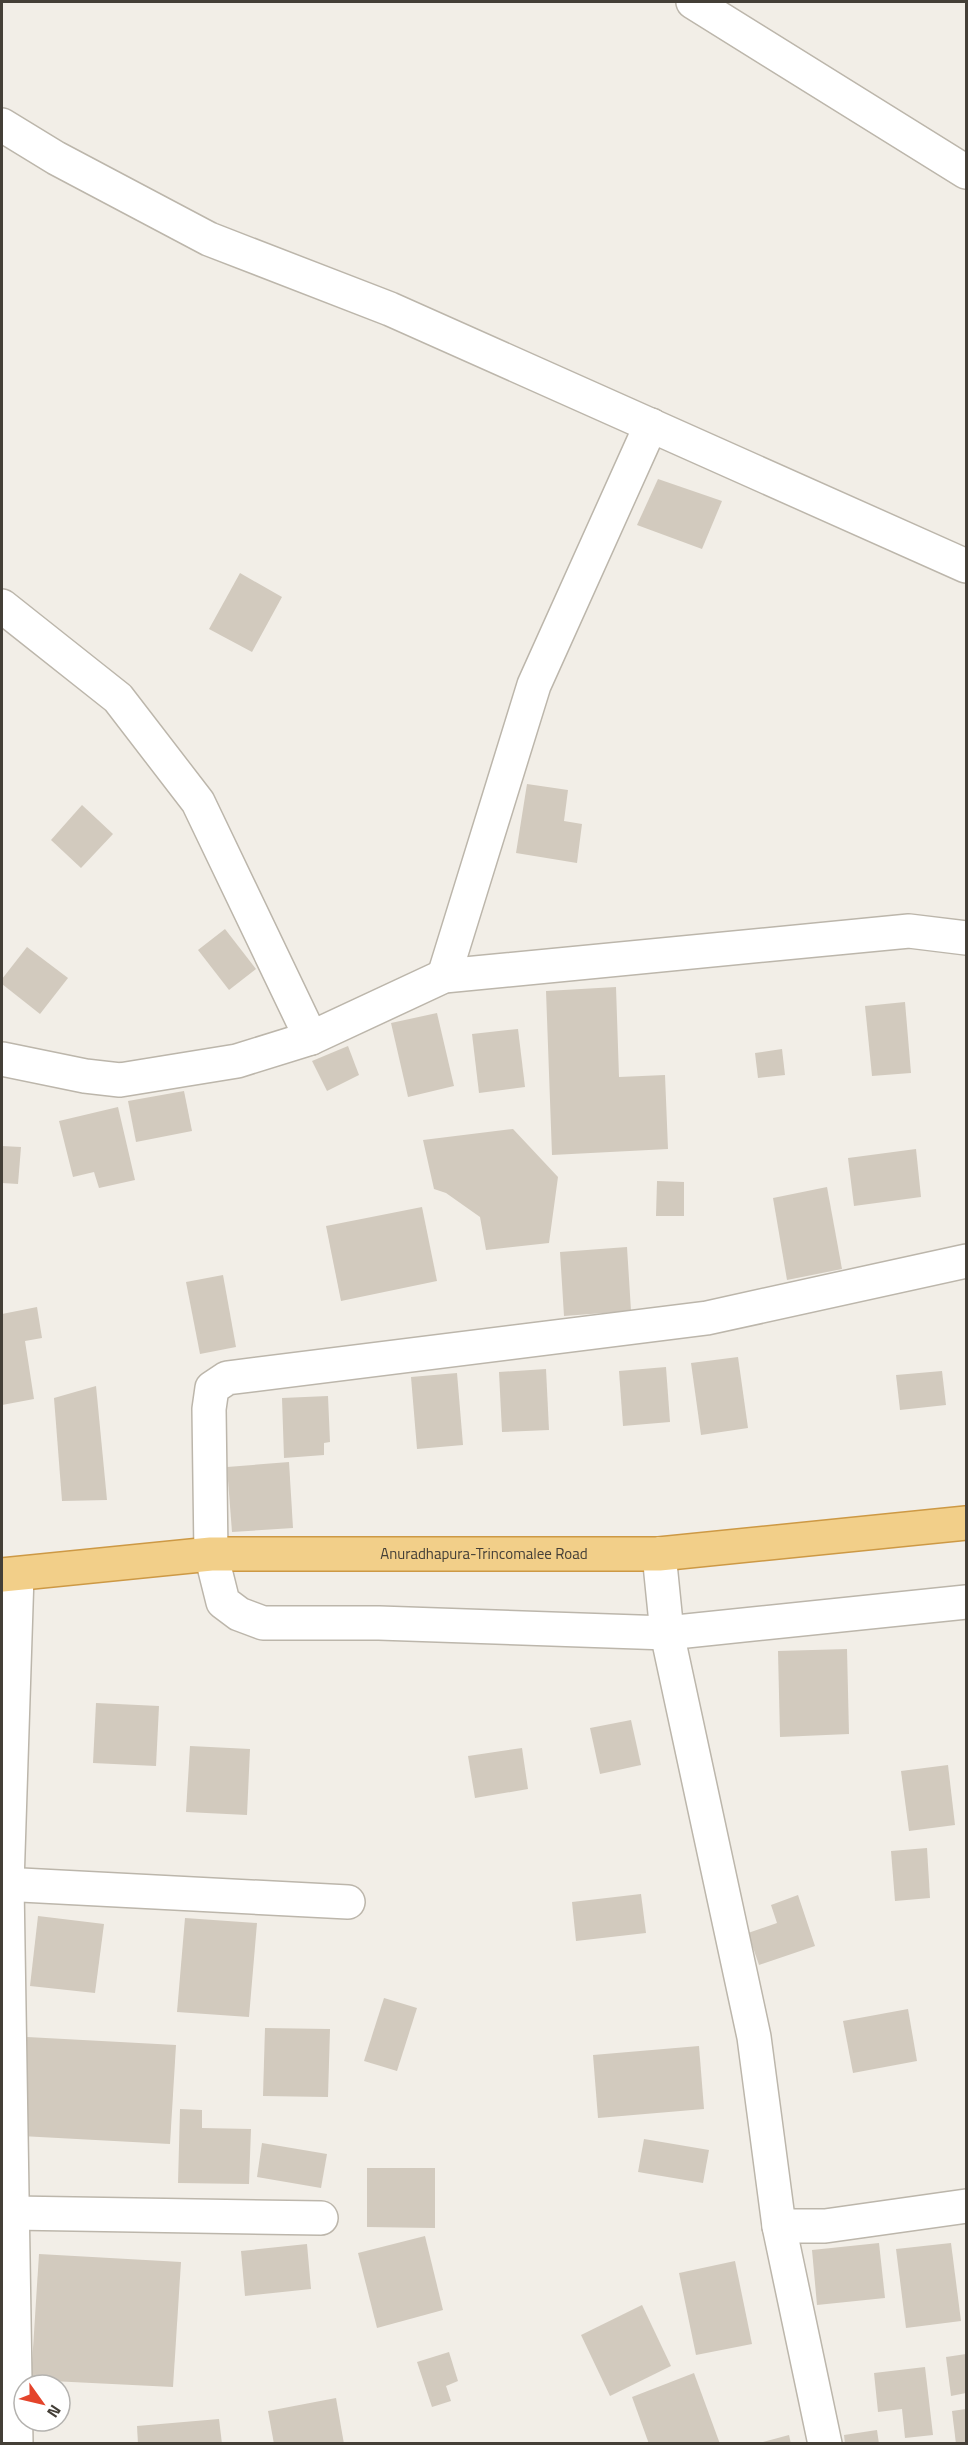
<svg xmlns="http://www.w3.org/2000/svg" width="968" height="2445" viewBox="0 0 968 2445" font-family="'Titillium Web',sans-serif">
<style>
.building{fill:#d2cabe}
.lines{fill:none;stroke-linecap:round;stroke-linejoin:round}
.minor-casing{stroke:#bcb6ab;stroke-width:36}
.trunk-casing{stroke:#cd9945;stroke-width:36}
.minor{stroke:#fff;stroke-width:33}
.trunk{stroke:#f2cf89;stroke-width:33}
.labels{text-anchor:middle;stroke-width:6;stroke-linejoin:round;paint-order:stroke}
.street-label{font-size:15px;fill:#443f37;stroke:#fff}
</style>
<rect width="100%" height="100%" fill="#f2eee7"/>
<g class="building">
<polygon points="658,479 722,501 702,549 637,525"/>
<polygon points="240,573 282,597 252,652 209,629"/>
<polygon points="527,784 568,790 564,821 582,824 577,863 516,853"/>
<polygon points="82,805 113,834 81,868 51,840"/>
<polygon points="225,929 256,969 229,990 198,950"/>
<polygon points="27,947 68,978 40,1014 2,984 2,979"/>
<polygon points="616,987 619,1077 665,1075 668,1149 552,1155 546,991"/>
<polygon points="905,1002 911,1073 872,1076 865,1006"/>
<polygon points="437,1013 454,1086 408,1097 391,1023"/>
<polygon points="518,1029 525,1087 479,1093 472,1034"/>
<polygon points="348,1046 359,1075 327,1091 312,1061"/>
<polygon points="782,1049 785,1075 758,1078 755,1053"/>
<polygon points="184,1091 192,1131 136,1142 128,1101"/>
<polygon points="118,1107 135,1180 99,1188 94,1172 73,1177 59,1121"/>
<polygon points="513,1129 558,1177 549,1243 486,1250 480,1217 446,1193 434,1189 423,1140"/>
<polygon points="2,1146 21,1147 18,1184 2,1183"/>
<polygon points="916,1149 921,1197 854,1206 848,1158"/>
<polygon points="657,1181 684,1182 684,1216 656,1216"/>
<polygon points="827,1187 842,1269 787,1280 773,1198"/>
<polygon points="422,1207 437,1281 341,1301 326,1226"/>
<polygon points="627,1247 631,1311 564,1316 560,1252"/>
<polygon points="223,1275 236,1347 200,1354 186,1282"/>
<polygon points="37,1307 42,1338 25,1341 34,1399 2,1405 2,1314"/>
<polygon points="738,1357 748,1428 701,1435 691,1363"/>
<polygon points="666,1367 670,1422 623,1426 619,1371"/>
<polygon points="546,1369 549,1430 502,1432 499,1372"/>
<polygon points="942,1371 946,1405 900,1410 896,1375"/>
<polygon points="457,1373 463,1445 417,1449 411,1377"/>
<polygon points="96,1386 107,1500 62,1501 54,1398"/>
<polygon points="328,1396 330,1442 324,1443 324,1455 284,1458 282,1398"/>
<polygon points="289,1462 293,1528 232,1532 227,1467"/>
<polygon points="847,1649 849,1734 780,1737 778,1651"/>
<polygon points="96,1703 159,1706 156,1766 93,1763"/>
<polygon points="631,1720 641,1765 600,1774 590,1728"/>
<polygon points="190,1746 250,1749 247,1815 186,1812"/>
<polygon points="522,1748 528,1789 475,1798 468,1756"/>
<polygon points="948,1765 955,1825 909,1831 901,1771"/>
<polygon points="927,1848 930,1898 895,1901 891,1851"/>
<polygon points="641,1894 646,1933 576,1941 572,1902"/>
<polygon points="798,1895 815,1946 759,1965 748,1933 777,1923 771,1905"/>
<polygon points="38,1916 104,1924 95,1993 30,1986"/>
<polygon points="185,1918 257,1923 249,2017 177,2012"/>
<polygon points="384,1998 417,2008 397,2071 364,2061"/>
<polygon points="908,2009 917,2061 853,2073 843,2021"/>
<polygon points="265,2028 330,2029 328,2097 263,2096"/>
<polygon points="27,2037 176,2045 170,2144 21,2136"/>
<polygon points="699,2046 704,2109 598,2118 593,2055"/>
<polygon points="180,2109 202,2110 202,2128 251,2129 249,2184 178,2183"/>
<polygon points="644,2139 709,2150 703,2183 638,2172"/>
<polygon points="262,2143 327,2154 321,2188 257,2177"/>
<polygon points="367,2168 435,2168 435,2228 367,2227"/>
<polygon points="425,2236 443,2310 377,2328 358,2253"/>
<polygon points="879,2243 885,2298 817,2305 812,2250"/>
<polygon points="951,2243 961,2321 906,2328 896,2249"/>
<polygon points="307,2244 311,2289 245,2296 241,2251"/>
<polygon points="39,2254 181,2262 173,2387 31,2380"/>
<polygon points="735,2261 752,2344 696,2355 679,2273"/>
<polygon points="642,2305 671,2366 610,2396 581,2335"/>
<polygon points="449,2352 458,2381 446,2386 451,2401 432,2407 417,2362"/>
<polygon points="966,2354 966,2393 951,2396 946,2357"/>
<polygon points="925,2367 933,2435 905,2438 902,2409 878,2412 874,2373"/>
<polygon points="694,2373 720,2444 649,2444 632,2397"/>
<polygon points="336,2398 344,2444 274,2444 268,2411"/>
<polygon points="966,2409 966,2444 956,2444 952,2411"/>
<polygon points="219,2419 222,2444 138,2444 137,2426"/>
<polygon points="877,2430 879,2444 845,2444 844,2435"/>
<polygon points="789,2435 791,2444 759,2444 759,2443"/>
</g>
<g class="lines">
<g class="minor-casing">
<g id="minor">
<polyline points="693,2 966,172"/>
<polyline points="2,125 56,158 209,239 390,309 966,566"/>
<polyline points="2,606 118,698 198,802 311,1038"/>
<polyline points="444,976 534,685 651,425"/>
<polyline points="2,1059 85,1076 120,1080 237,1061 311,1038 444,976 909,931 966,938"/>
<polyline points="966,1261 707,1318 227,1378 212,1388 209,1409 211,1554 223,1602 239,1614 263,1623 379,1623 667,1633 966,1602"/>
<polyline points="659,1554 667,1633 754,2037 779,2226 825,2444"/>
<polyline points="2,1884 348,1902"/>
<polyline points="13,2213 321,2218"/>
<polyline points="779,2226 825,2226 966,2206"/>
<polyline points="16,2444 7,1884 17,1575"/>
</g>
</g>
<g class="trunk-casing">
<g id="trunk">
<path id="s1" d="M 2,1575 L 211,1554 L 659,1554 L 966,1523"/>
</g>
</g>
<use href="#minor" class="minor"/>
<use href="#trunk" class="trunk"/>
</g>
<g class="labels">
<g class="street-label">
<text dy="5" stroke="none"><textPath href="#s1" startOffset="483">Anuradhapura-Trincomalee Road</textPath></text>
</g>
</g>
<rect width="968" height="2445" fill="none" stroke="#443f37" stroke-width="6"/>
<g transform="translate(42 2403) rotate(124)"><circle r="28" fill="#ffffff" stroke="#b4b2af" stroke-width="1.5"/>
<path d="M0-4.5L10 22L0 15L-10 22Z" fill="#e4442b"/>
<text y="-9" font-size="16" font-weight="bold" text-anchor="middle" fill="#443f37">N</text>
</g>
</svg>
